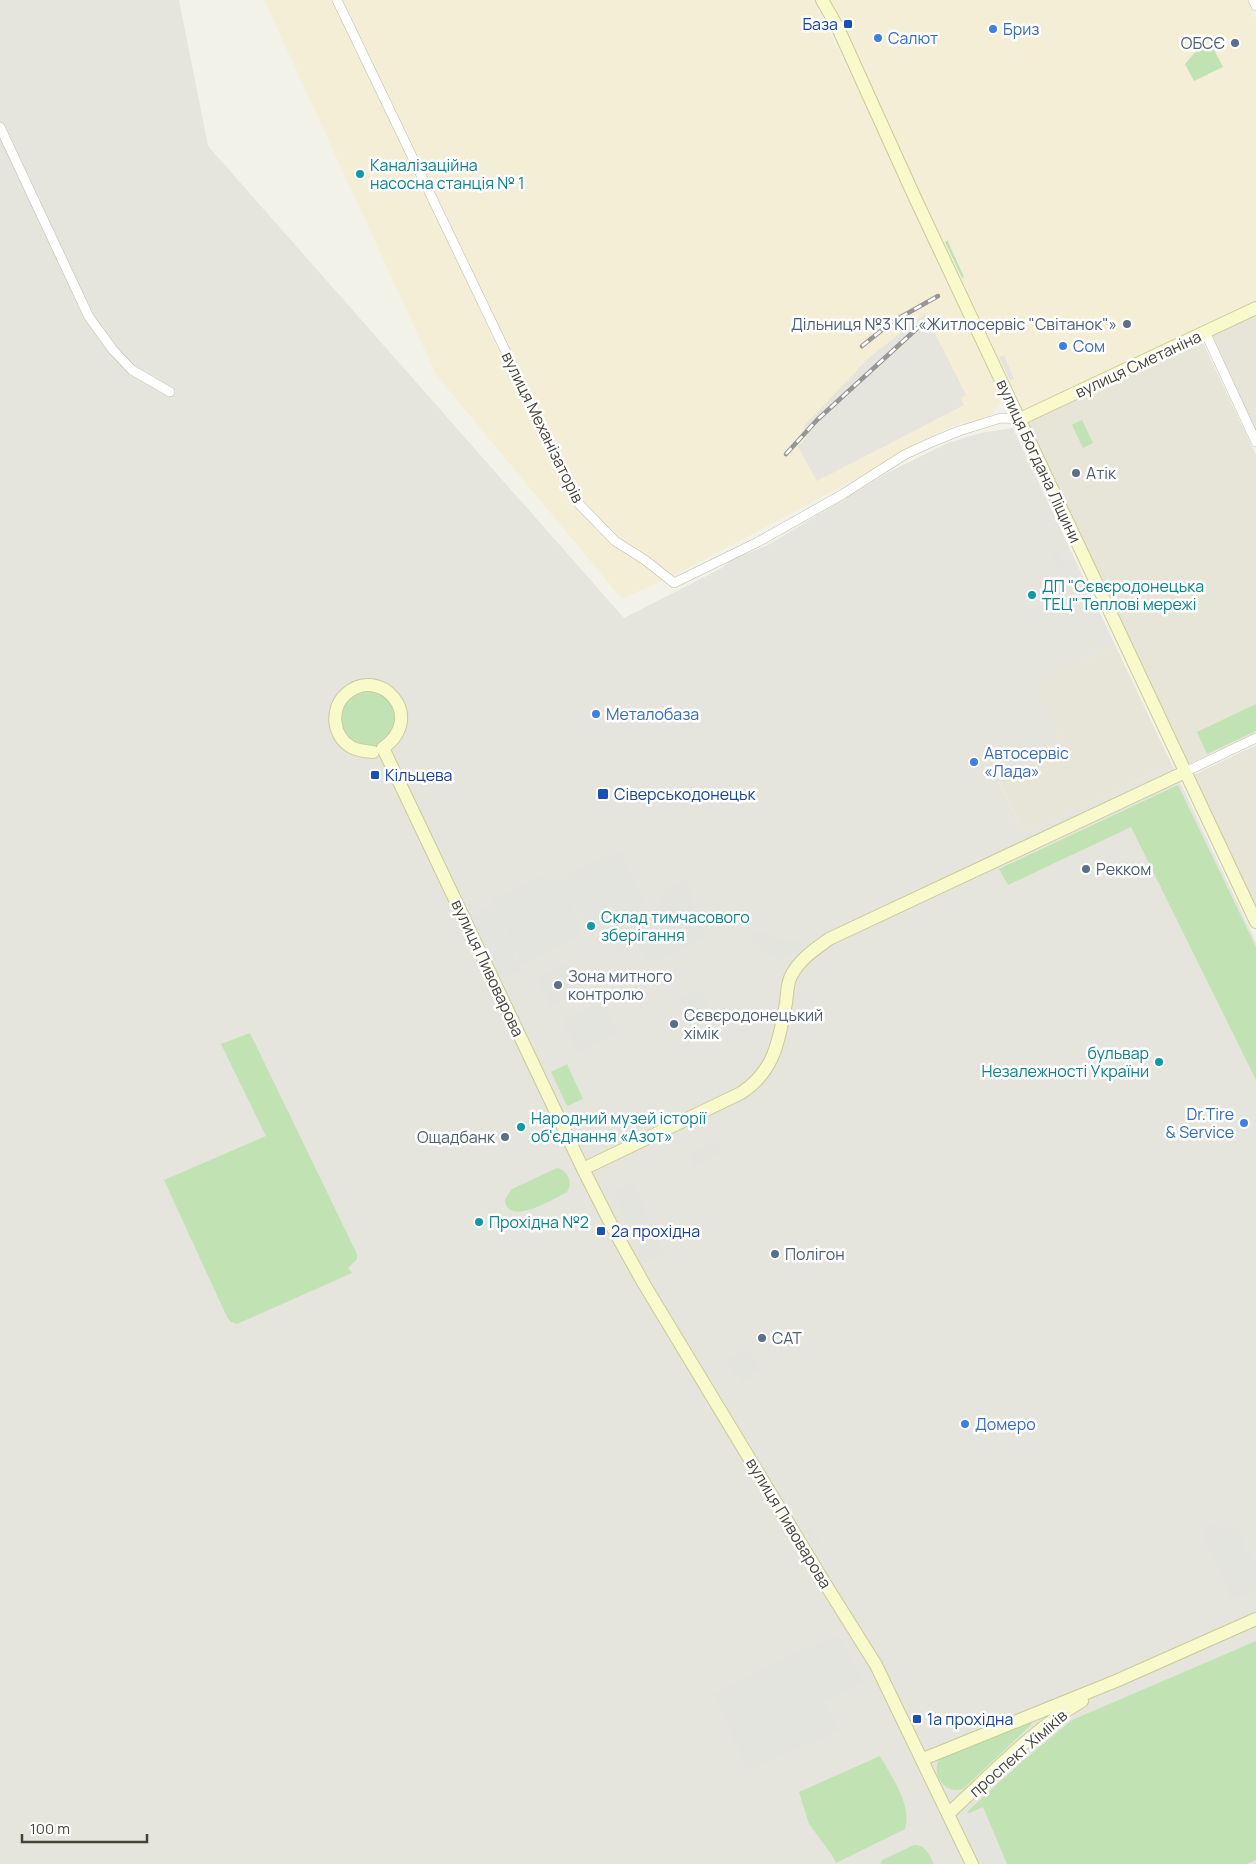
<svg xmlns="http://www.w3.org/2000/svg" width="1256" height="1864" viewBox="0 0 1256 1864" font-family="Manrope,sans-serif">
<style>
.residential{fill:#e6e5d7}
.commercial{fill:#f3eed5}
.industrial{fill:#e5e4dd}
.green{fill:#c1e3b4}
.parking{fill:#e4e4df}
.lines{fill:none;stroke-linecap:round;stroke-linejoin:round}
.street-casing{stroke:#bdbcab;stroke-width:10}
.secondary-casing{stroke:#cacb99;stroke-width:14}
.street{stroke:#fff;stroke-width:9}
.secondary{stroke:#f8facb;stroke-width:12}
.rail-casing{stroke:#969696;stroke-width:4.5}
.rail{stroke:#fff;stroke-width:2.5;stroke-dasharray:8;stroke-linecap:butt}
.transit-dot{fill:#1a4fb4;stroke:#fff;stroke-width:2}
.shop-dot{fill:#3f7fe0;stroke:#fff;stroke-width:2}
.service-dot{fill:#5c6f8a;stroke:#fff;stroke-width:2}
.culture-dot{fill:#0f9aa8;stroke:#fff;stroke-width:2}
.labels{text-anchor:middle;stroke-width:5;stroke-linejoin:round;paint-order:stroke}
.transit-label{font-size:16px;fill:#164399;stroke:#fff;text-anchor:start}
.shop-label{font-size:16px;fill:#366cbe;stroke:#fff;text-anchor:start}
.service-label{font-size:16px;fill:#4e5e75;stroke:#fff;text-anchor:start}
.culture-label{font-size:16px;fill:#0d838f;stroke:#fff;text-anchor:start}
.street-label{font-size:16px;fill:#454437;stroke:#fff}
</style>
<rect width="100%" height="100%" fill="#f2f2e8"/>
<g class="residential">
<polygon points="1256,313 1256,435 1208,335"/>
<polygon points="1201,339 1256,455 1256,732 1189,764 1026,422"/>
<polygon points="1115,645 1172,765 1024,834 997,778 1065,746 1035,683"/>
<polygon points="1256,745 1256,906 1194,775"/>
</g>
<g class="commercial">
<polygon points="264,0 814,0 886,146 965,315 1002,401 992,414 980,420 957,424 930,436 865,474 675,575 622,599 437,376"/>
<polygon points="827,0 1247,0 1256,19 1256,304 1025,414"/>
</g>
<g class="industrial">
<polygon points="0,0 179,0 208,146 624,618 722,568 728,562 736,558 768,545 887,473 948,443 981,433 1013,428 1115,645 1036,683 1065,746 997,779 1024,834 1172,765 1256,942 1256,1864 0,1864"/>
<polygon points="925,314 966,395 961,398 964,405 817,481 798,447 806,438 804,426 870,357"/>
</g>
<g class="green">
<polygon points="1211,44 1223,67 1194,81 1185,64 1197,50"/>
<polygon points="948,240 949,244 964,277 962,278 945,242"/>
<polygon points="1082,420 1093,443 1083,448 1072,425"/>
<circle cx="368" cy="719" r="27"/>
<polygon points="1256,704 1256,731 1207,754 1197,732"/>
<polygon points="1178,785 1256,947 1256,1080 1131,827 1008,885 999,869"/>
<polygon points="250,1033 357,1254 357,1259 348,1268 352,1273 237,1324 231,1322 227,1317 164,1180 266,1136 221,1044"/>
<polygon points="567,1064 583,1099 567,1106 551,1072"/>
<path d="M 557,1168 C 568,1170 573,1183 567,1192 C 554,1199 506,1228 505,1199 L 512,1189 Z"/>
<polygon points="1256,1641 1256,1860 1247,1864 1007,1864 983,1807 967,1814 969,1810 1019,1764 1072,1720"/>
<path d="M 1032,1721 L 1031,1725 L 963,1789 C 945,1795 931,1775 939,1759 Z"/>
<path d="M 880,1756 C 892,1778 912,1804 905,1829 L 836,1863 L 832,1855 L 809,1824 L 799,1792 Z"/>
<path d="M 914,1845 C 926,1845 929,1855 934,1864 L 880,1864 L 882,1860 Z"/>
</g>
<g class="parking">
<polygon points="1004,355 1014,379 1010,380 999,357"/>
<polygon points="1058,550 1066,569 1061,571 1053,553"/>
<polygon points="620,850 657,929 672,922 659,893 685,880 706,938 648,964 638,942 617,952 600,916 584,923 562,878"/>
<polygon points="543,875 553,882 560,879 581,924 577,926 581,936 522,965 491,900"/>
<polygon points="491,906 522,971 502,980 471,916"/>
<polygon points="765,930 766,935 807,944 778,961 748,937"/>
<polygon points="565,964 579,993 551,1006 537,977"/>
<polygon points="699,988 715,1020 696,1029 680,997"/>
<polygon points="603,1002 618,1034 579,1053 563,1021"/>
<polygon points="716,1141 722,1153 695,1166 689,1153"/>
<polygon points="633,1184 664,1254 644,1263 613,1192"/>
<polygon points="747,1348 761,1369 741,1383 725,1359"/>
<polygon points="1202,1522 1246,1532 1243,1547 1256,1559 1256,1590 1232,1599 1204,1540"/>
<polygon points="809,1525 819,1540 813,1546 805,1530"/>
<polygon points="836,1635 866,1682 825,1702 840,1729 749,1771 712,1693"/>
<polygon points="979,1811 1004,1864 983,1864 962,1819"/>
</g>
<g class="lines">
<g class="street-casing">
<g id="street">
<polyline points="337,0 579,504 615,541 645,560 674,583 758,542 843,494 904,455 932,442 959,431 1001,418 1020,419"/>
<polyline points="1253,0 1256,6"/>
<polyline points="0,127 89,317 113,350 132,370 170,392"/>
<polyline points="1205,332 1256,442"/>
<polyline points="1185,772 1256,738"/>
</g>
</g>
<g class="secondary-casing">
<g id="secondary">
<polyline points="822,0 838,28 916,200 1256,922"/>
<polyline points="1020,419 1256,308"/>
<path d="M 373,752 C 365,751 358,751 351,747 C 332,736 330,708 346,694 C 379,664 428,716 383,748 L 583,1169 L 615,1232 L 644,1284 L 824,1582 L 876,1665 L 972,1864"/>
<path d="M 583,1169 L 741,1093 C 775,1071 779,1040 786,1003 C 787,995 787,984 791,976 C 800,959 814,950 829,939 L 1185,772"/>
<polyline points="923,1759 1116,1681 1256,1619"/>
<path d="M 948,1814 C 991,1775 1032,1730 1082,1701"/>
</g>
</g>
<use href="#street" class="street"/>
<use href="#secondary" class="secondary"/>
<g class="rail-casing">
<g id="rail">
<polyline points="862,346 892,322 938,296"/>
<polyline points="786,454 817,420 923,323"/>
</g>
</g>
<use href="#rail" class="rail"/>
</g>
<g class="transit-dot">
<rect x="843" y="19" width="10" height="10" rx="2.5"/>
<rect x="370" y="770" width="10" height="10" rx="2.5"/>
<rect x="597" y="788" width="12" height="12" rx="2.5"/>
<rect x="596" y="1226" width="10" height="10" rx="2.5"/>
<rect x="912" y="1714" width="10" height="10" rx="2.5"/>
</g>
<g class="shop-dot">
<circle cx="993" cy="29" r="5"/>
<circle cx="878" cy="38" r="5"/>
<circle cx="1063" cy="346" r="5"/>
<circle cx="596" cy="714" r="5"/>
<circle cx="974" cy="762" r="5"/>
<circle cx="1244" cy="1123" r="5"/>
<circle cx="965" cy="1424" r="5"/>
</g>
<g class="service-dot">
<circle cx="1235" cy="43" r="5"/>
<circle cx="1127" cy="324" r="5"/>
<circle cx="1076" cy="473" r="5"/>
<circle cx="1086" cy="869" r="5"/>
<circle cx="558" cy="985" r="5"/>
<circle cx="674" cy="1024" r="5"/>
<circle cx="505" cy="1137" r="5"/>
<circle cx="775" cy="1254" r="5"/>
<circle cx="762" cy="1338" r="5"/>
</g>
<g class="culture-dot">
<circle cx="360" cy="174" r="5"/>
<circle cx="1032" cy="595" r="5"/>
<circle cx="591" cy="926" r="5"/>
<circle cx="1159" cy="1062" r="5"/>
<circle cx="521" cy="1127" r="5"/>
<circle cx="479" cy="1222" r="5"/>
</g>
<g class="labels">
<g class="transit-label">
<text x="838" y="30" text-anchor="end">База</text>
<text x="385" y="781">Кільцева</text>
<text x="614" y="800">Сіверськодонецьк</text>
<text x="611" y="1237">2а прохідна</text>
<text x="927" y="1725">1а прохідна</text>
</g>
<g class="shop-label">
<text x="1003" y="35">Бриз</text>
<text x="888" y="44">Салют</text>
<text x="1073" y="352">Сом</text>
<text x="606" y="720">Металобаза</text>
<text x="984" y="759">Автосервіс<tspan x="984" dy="18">«Лада»</tspan></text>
<text x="1234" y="1120" text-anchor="end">Dr.Tire<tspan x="1234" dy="18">&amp; Service</tspan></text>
<text x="975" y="1430">Домеро</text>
</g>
<g class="service-label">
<text x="1225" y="49" text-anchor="end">ОБСЄ</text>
<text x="1117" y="330" text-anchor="end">Дільниця №3 КП «Житлосервіс "Світанок"»</text>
<text x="1086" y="479">Атік</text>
<text x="1096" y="875">Рекком</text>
<text x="568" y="982">Зона митного<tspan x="568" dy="18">контролю</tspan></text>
<text x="684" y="1021">Сєвєродонецький<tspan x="684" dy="18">хімік</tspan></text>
<text x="495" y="1143" text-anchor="end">Ощадбанк</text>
<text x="785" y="1260">Полігон</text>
<text x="772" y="1344">CAT</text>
</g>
<g class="culture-label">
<text x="370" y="171">Каналізаційна<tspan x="370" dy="18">насосна станція № 1</tspan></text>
<text x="1042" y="592">ДП "Сєвєродонецька<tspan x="1042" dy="18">ТЕЦ" Теплові мережі</tspan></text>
<text x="601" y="923">Склад тимчасового<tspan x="601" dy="18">зберігання</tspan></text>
<text x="1149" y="1059" text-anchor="end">бульвар<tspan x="1149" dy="18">Незалежності України</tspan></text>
<text x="531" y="1124">Народний музей історії<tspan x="531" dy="18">об'єднання «Азот»</tspan></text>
<text x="489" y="1228">Прохідна №2</text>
</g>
<g class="street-label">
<text transform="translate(1138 364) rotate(-25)" y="6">вулиця Сметаніна</text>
<text transform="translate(543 427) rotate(64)" y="6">вулиця Механізаторів</text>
<text transform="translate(1039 461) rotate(65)" y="6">вулиця Богдана Ліщини</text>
<text transform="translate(488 968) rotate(65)" y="6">вулиця Пивоварова</text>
<text transform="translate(789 1523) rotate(59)" y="6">вулиця Пивоварова</text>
<text transform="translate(1018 1753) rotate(-41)" y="6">проспект Хіміків</text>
</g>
</g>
<path d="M22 1834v8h125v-8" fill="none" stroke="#454437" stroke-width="2.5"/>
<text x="30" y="1834" font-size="15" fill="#454437" stroke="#ffffff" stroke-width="4" paint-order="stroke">100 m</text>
</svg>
